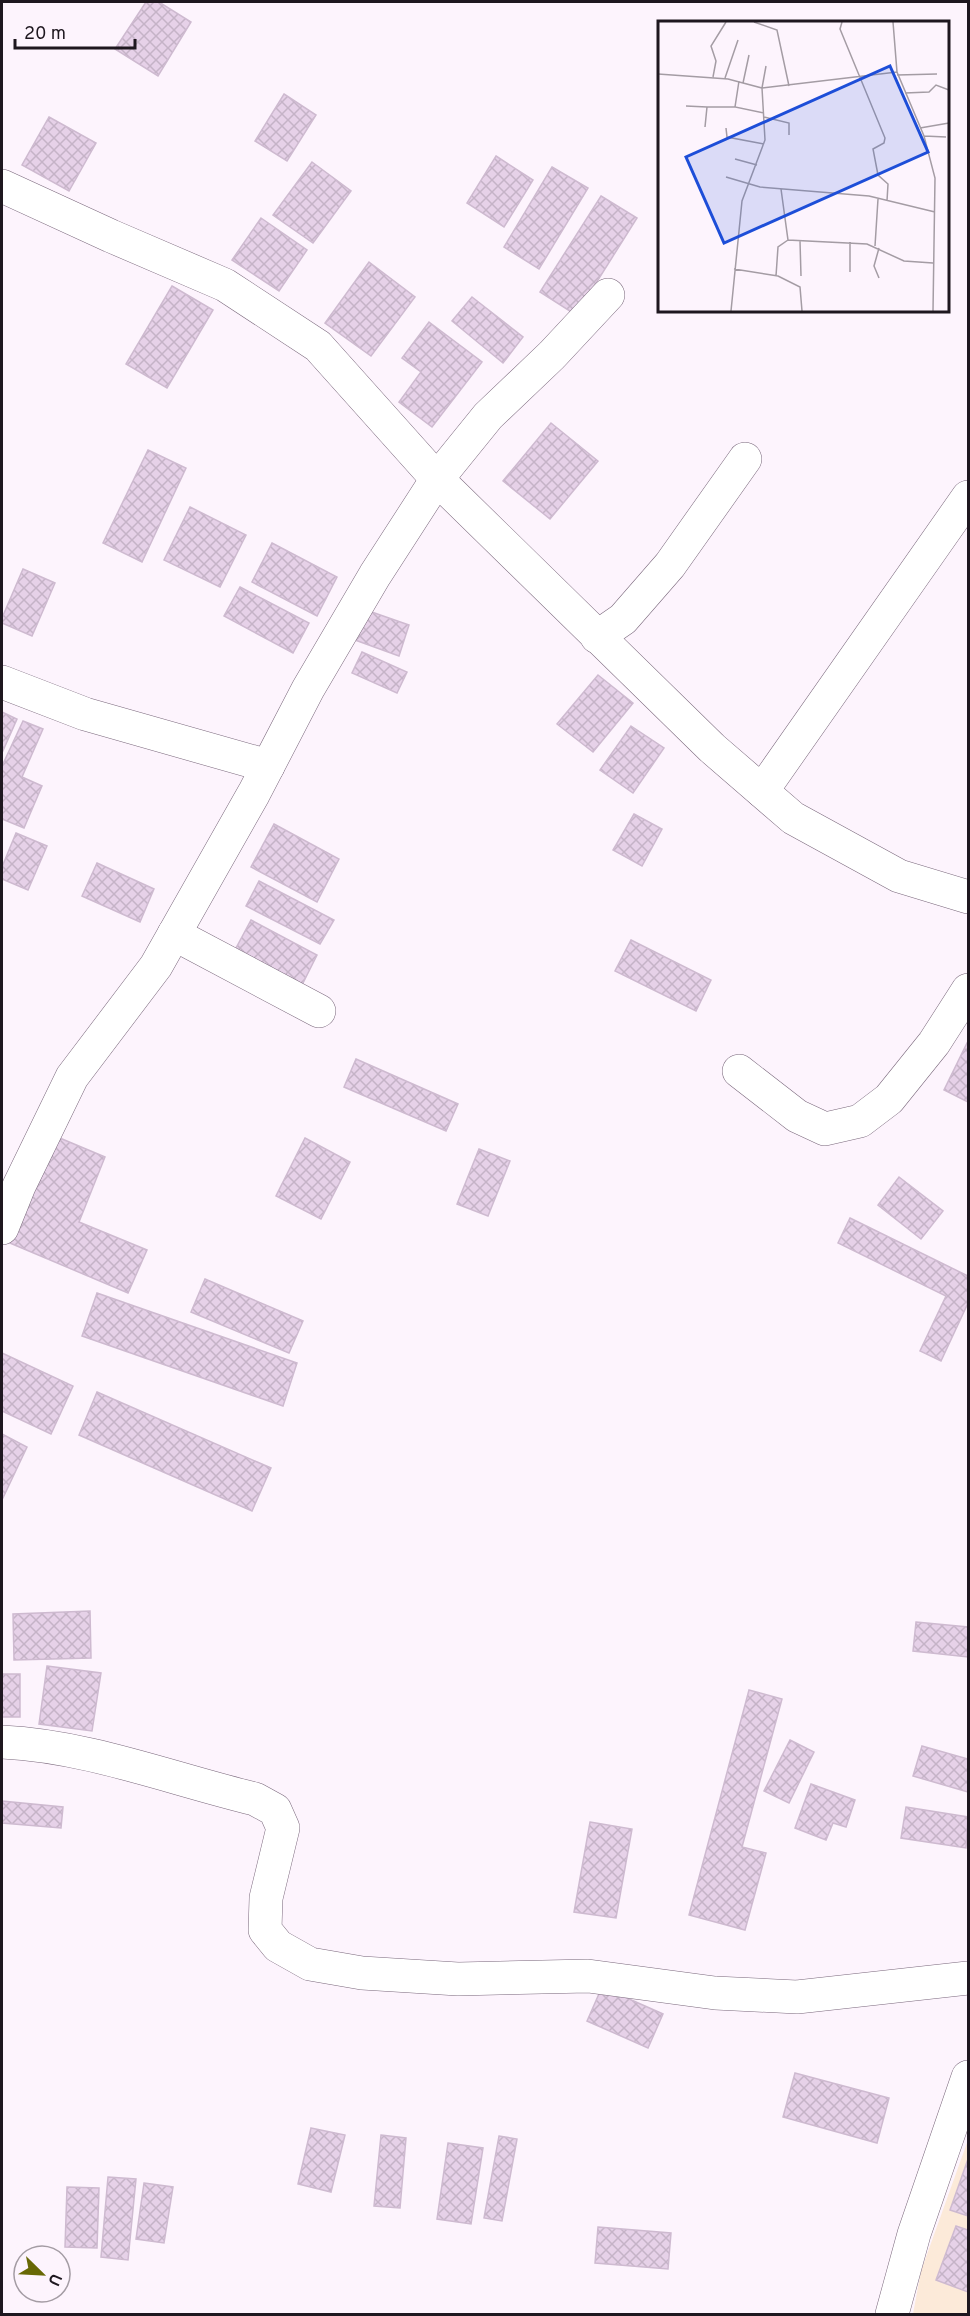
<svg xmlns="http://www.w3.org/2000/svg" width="970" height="2316" viewBox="0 0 970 2316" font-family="Overpass,sans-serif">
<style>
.education{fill:#fcead9}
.building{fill:url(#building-cross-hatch);stroke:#cebad0;stroke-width:1.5}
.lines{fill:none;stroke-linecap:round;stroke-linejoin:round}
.minor-casing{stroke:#7a687c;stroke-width:34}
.minor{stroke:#fff;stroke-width:33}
.inset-road{fill:none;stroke:#a49ca4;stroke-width:1.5}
.view{fill:#1d4ed8;fill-opacity:0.15;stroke:#1d4ed8;stroke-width:3}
.inset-edge{fill:none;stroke:#1e171f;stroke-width:3}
</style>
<defs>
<pattern id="building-cross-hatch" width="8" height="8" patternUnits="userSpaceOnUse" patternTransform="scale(1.5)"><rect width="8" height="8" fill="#e6d1e8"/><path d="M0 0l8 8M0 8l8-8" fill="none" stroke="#c5b3c7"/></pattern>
</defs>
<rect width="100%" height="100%" fill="#fdf4fd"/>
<polygon class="education" points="968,2140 968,2314 913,2314 921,2271"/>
<g class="building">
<polygon points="146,2 159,2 191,22 158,76 115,49"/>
<polygon points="284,94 316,115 287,161 255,141"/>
<polygon points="49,117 96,143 69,191 22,165"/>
<polygon points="496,156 533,180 504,227 467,203"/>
<polygon points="312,162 351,191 313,243 273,215"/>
<polygon points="552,167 588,188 539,269 504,247"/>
<polygon points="601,196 637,218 576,315 540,292"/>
<polygon points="261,218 307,250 279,291 232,260"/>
<polygon points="369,262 415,297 371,356 325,323"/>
<polygon points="172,286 213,310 167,388 126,364"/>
<polygon points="472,297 523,337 503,363 452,321"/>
<polygon points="429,322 482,362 432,427 399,402 421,372 402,358"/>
<polygon points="551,423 598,461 550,519 503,481"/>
<polygon points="148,450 186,468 142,562 103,543"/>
<polygon points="190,507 246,535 220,587 164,560"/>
<polygon points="272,543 337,577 317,616 252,582"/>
<polygon points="23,569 55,583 32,636 2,623 2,618"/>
<polygon points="240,587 309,623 293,653 224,616"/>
<polygon points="366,610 409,625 399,656 355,640"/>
<polygon points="362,652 407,672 397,693 352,673"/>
<polygon points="598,675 633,703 593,752 557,724"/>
<polygon points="2,712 17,719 2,753"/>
<polygon points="23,721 43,729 22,777 42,786 24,828 2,819 2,766"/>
<polygon points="631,726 664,748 633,793 600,770"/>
<polygon points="634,814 662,829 642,866 613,850"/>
<polygon points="274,824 339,859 317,902 251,867"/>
<polygon points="16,833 47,846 28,890 2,879 2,867"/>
<polygon points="97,863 154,889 140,922 82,896"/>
<polygon points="259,881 334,920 320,944 246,906"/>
<polygon points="251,920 317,955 302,985 235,950"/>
<polygon points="631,940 711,980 696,1011 615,971"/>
<polygon points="967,1043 968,1044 968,1102 944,1090"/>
<polygon points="356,1059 458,1104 446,1131 344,1087"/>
<polygon points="55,1136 105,1157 79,1222 147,1250 128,1293 10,1243"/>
<polygon points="305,1138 350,1162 321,1219 276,1196"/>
<polygon points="479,1149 510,1161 488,1216 457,1204"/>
<polygon points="899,1177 943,1211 921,1239 878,1205"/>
<polygon points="850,1218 968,1276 968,1303 941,1361 920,1351 946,1296 838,1243"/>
<polygon points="205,1279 303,1321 289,1353 191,1312"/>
<polygon points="97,1293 297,1363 283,1406 82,1336"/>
<polygon points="2,1353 73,1386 51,1434 2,1411"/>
<polygon points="97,1392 271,1468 252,1511 79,1435"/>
<polygon points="2,1434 27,1447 2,1500"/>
<polygon points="90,1611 91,1658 14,1660 13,1614"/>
<polygon points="916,1622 968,1627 968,1657 913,1651"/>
<polygon points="47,1666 101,1673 92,1731 39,1724"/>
<rect x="2" y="1674" width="18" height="43"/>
<polygon points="749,1690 782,1699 742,1847 766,1853 745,1930 689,1915"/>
<polygon points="790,1740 814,1752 789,1803 764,1791"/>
<polygon points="922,1746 968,1759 968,1792 913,1776"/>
<polygon points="811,1784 855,1800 846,1827 833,1823 826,1840 795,1828"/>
<polygon points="2,1801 63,1807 61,1828 2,1823"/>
<polygon points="906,1807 968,1817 966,1848 901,1838"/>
<polygon points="590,1822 632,1829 616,1918 574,1912"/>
<polygon points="602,1987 663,2014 648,2048 587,2021"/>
<polygon points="795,2073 889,2098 877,2143 783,2117"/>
<polygon points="311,2128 345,2135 331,2192 298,2184"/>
<polygon points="381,2135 406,2138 400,2208 374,2206"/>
<polygon points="499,2136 517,2139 502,2221 484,2218"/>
<polygon points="448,2143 483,2148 471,2224 437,2219"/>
<polygon points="968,2159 968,2216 950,2210"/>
<polygon points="108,2177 136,2179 128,2260 101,2257"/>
<polygon points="144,2183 173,2187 164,2243 136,2239"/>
<polygon points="67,2187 99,2188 97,2248 65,2247"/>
<polygon points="956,2226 968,2230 968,2292 936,2280"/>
<polygon points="598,2227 671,2233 668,2269 595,2263"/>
</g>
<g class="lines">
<g class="minor-casing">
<g id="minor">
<polyline points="2,186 111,236 225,285 318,346 437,479 712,748 793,818 899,876 968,897"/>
<polyline points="597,637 623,619 670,565 745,459"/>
<polyline points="2,682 85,714 268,766"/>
<polyline points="762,791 968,497"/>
<polyline points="174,934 319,1011"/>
<polyline points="739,1071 797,1116 825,1129 860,1121 889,1099 934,1043 968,990"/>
<polyline points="2,1228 19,1186 72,1077 156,966 254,793 308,689 375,575 437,479 488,416 552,355 608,295"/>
<path d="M 2,1742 C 88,1746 172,1779 255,1799 L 275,1810 L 283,1828 L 266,1898 L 265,1930 L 278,1946 L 310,1964 L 362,1973 L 458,1979 L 588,1976 L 715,1993 L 797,1997 L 968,1978"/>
<polyline points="892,2314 914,2234 968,2077"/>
</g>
</g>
<use href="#minor" class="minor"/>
</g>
<g transform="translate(658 21)">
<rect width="291" height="291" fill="#fdf4fd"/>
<path class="inset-road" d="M 96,1 L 119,9 L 131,65M 184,1 L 182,8 L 227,117 L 226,122 L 215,128 L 220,154 L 230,163 L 229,180M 235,1 L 239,51 L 266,115 L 277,157 L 275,290M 0,53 L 70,58 L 104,67 L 108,45M 239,54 L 279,53M 55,56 L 58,40 L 53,25 L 68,1M 67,57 L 80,19M 81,60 L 77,86 L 106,92M 85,62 L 91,34M 247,72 L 271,71 L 278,64 L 291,69M 28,85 L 49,86M 106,96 L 131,102 L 131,114M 47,106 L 49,86 L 77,86M 68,107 L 69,116 L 106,123M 262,107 L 291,102M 266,115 L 288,116M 77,138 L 99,144M 68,156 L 102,166 L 211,175 L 277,191M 123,168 L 130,219 L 209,223 L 246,240 L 275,242M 142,220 L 143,255M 217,225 L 220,178M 76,248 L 120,255 L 142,266 L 144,290M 192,251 L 192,221M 118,255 L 120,226 L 130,219M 221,257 L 216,245 L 221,227M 73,290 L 84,180 L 107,119 L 104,67 L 239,51"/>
<path class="view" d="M 232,45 L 270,131 L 66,222 L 28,136 Z"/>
<rect width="291" height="291" class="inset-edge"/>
</g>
<rect width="970" height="2316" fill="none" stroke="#1e171f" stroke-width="6"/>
<g transform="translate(42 2274) rotate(114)"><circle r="28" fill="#fdf4fd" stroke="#a49ca4" stroke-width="1.5"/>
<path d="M0-4.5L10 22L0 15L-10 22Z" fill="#686805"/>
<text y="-9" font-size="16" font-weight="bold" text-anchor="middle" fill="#1e171f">U</text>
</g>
<path d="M15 39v9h120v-9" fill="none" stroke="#1e171f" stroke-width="3"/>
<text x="24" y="39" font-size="18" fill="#1e171f" stroke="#fdf4fd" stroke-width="4.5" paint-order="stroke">20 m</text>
</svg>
